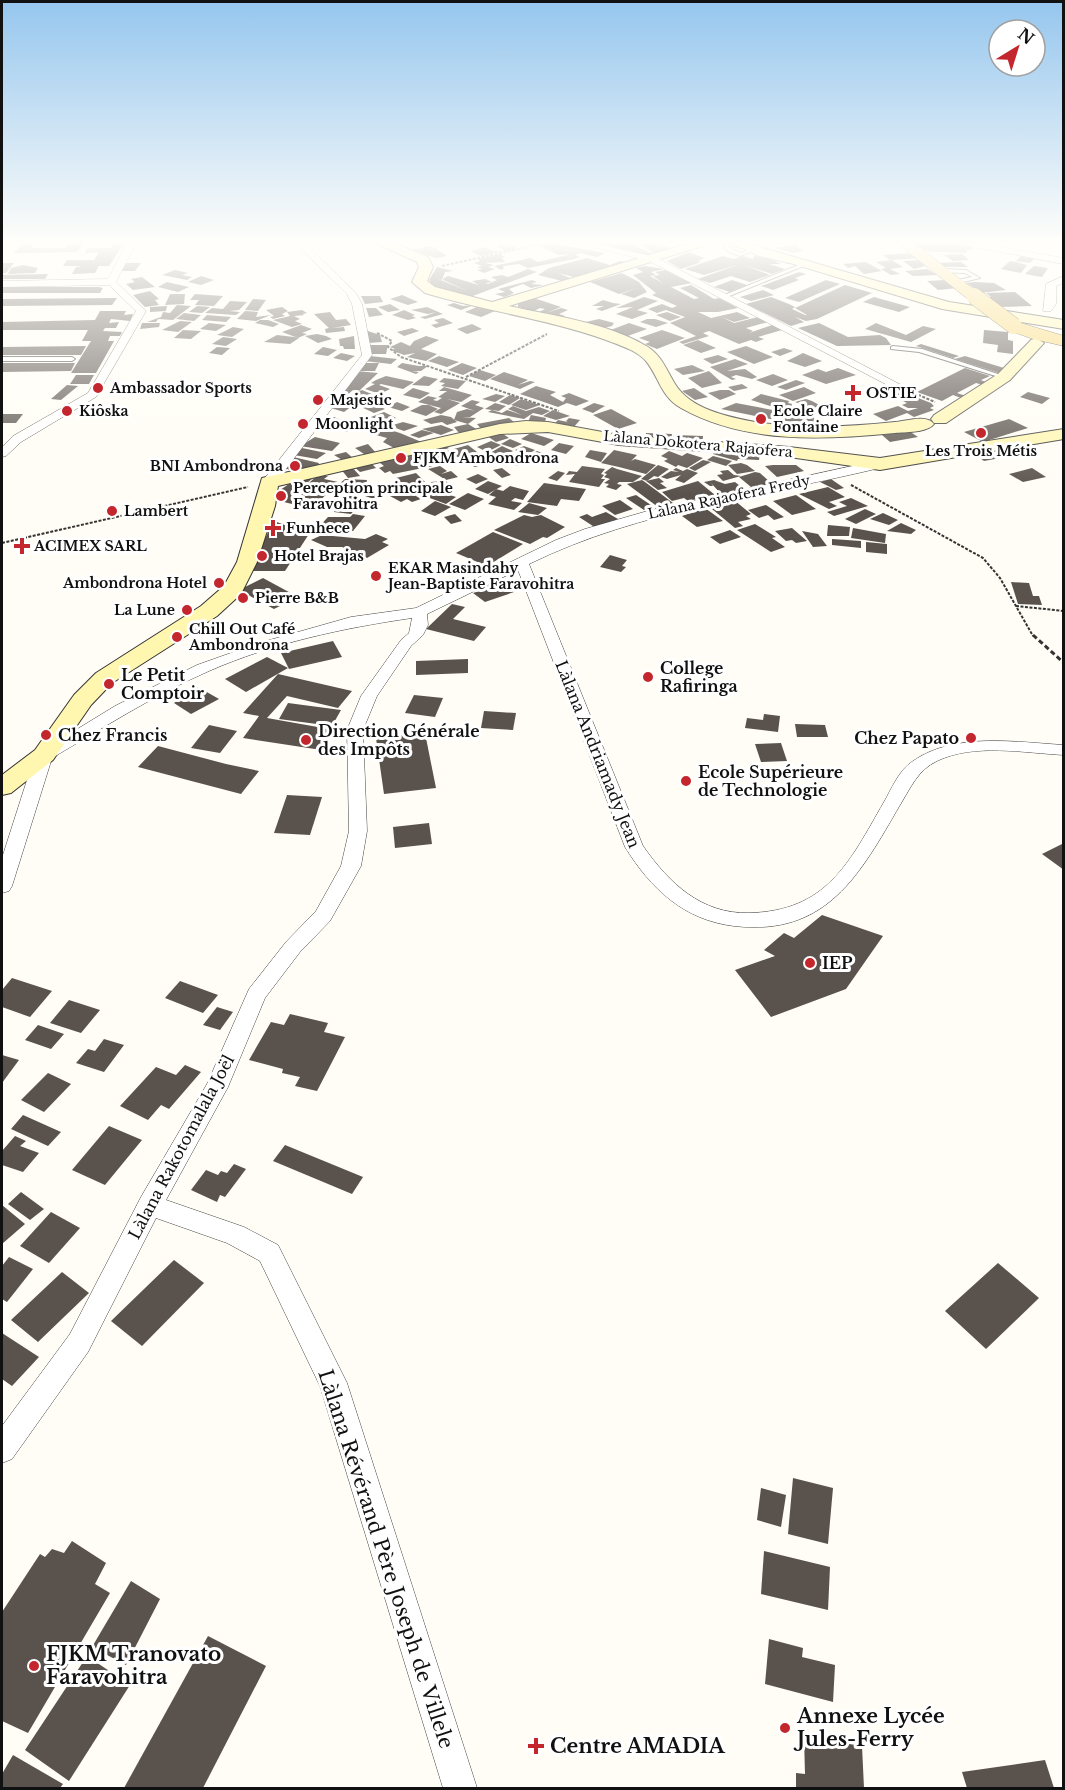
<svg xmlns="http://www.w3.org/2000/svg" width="1065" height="1790" viewBox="0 0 1065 1790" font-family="'Libre Baskerville',serif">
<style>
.building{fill:#5a524d}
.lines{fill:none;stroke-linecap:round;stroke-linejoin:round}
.lane-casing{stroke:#444;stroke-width:2}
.street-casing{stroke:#444;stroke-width:1}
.secondary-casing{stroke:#333;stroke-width:2}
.primary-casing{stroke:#222;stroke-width:1}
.path-far1{stroke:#333;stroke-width:2;stroke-dasharray:3 1.5;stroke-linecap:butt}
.path{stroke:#333;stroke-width:3;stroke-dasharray:5 3;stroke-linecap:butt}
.lane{fill:#fff;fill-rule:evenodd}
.street{fill:#fff;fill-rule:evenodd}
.secondary{fill:#fff6b0;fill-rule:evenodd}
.primary{fill:#f9d66b;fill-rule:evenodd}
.primary-bridge-casing{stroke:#222;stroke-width:17;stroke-linecap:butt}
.primary-bridge{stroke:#f9d66b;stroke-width:16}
.poi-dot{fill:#c4262e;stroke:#fff;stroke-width:2}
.labels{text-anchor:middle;stroke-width:6;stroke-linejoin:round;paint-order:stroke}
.far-poi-label{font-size:14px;font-weight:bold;fill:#111;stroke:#fff;text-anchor:start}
.far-street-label{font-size:14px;fill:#111;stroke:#fff}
.poi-label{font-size:16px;font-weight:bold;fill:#111;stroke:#fff;text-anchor:start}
.street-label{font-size:16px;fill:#111;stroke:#fff}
.near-street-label{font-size:20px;fill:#111;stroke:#fff}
.near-poi-label{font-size:20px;font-weight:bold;fill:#111;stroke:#fff;text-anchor:start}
</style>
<rect width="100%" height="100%" fill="#fffdf5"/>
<g class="building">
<polygon points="23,243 35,243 31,248 66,248 69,243 84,243 77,252 14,253"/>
<polygon points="114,243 124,243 109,266 99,266 95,273 72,274 76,267 83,266 63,266 67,260 94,260 99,252 85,253 88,248 111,248"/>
<polygon points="497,243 504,243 517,248 506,251 495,246 499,245"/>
<polygon points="551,243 605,253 597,257 580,253 575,255 580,257 574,259 528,268 519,264 503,266 504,268 501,270 494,266 530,258 538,262 572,254 559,255 540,246"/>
<polygon points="601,243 629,243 655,255 647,256 597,245"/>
<polygon points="656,243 658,244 676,250 656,254 641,245"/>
<polygon points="910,243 955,243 972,246 972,250 967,250 966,253 921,251"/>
<polygon points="795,245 803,251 793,253 775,248"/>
<polygon points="430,246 438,249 436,249 447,256 436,258 412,250"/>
<polygon points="485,247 494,251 503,251 481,256 470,251"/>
<polygon points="689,252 704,258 698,261 701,262 697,263 699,263 681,269 667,261"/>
<polygon points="913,253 920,258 890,260 883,255"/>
<polygon points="500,254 505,257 502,258 505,262 485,263 494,265 488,267 495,269 484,273 477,270 482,269 477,267 482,266 474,263 480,261 478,259"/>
<polygon points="962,254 969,260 953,261 944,255"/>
<polygon points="1022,255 1036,257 1030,263 1016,261"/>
<polygon points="723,256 734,259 743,256 753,259 754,256 767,257 781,264 769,264 785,269 772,274 744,265 770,275 750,282 731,276 710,283 698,279 740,264 704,275 685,269"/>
<polygon points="587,258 610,265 620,261 629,263 574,277 558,273 570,278 562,281 538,275 549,268"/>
<polygon points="892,260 903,267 890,269 900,274 891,275 881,269 886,268 876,262"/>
<polygon points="921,260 929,265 914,269 903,261"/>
<polygon points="1010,261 1016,262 1027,265 1021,273 1001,269"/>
<polygon points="866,262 882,271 864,274 855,266 848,268 843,264"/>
<polygon points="961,262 968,267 943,267 937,263"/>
<polygon points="2,263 14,263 6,273 2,273"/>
<polygon points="124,263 141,263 135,271 119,271"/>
<polygon points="23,265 38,268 35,273 8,274 11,268"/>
<polygon points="645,266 664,269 651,272 656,275 650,276 663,283 653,276 660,275 655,272 665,270 692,283 671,287 694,299 699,298 680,288 691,285 714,299 719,298 738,308 718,312 698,312 711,318 737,312 750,318 734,322 722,317 734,323 758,317 768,322 746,328 753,331 749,333 772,325 782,330 758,337 764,339 756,342 751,340 739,344 709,331 703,333 709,336 683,344 679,342 696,336 670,323 685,317 666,310 657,313 648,309 662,304 672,308 677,306 652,295 656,293 633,275 643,272 636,268"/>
<polygon points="1034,266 1048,268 1042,277 1025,274"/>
<polygon points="437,267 453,271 445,272 442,280 438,279 468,291 443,280 444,278 448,276 479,285 472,281 485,279 492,282 486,283 488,284 497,280 491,277 502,275 508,277 528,269 537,272 470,297 432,286 429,280"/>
<polygon points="927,269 937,275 913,276 905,271"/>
<polygon points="175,270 188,273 182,275 192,277 187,280 162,275"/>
<polygon points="799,272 806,274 795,278 799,280 773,290 761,286"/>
<polygon points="622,273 639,282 647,292 634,298 621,294 637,288 619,294 590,282"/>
<polygon points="48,274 45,279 2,279 2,275"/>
<polygon points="201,276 214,280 201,285 188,282"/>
<polygon points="142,277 155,287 133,290 126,284 135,282 131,279"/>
<polygon points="532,280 537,282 531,284 544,285 531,288 523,284 509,289 514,293 510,295 504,297 495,294 505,292 498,289"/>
<polygon points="732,280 747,285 730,292 714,287"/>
<polygon points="826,280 840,284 799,302 785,298"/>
<polygon points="946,280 958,288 938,290 927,281"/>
<polygon points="167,282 189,287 178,292 158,287"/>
<polygon points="975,282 994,283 1006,290 981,293 966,283"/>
<polygon points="845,285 872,293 817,319 806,321 795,317 804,322 791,326 746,304 771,297 789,304 795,307 792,309 805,315 807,315 795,308"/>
<polygon points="2,287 99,287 103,288 100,293 3,293 2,295"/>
<polygon points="763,290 774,295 751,301 740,297"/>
<polygon points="150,291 159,299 155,300 159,305 145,307 133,295"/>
<polygon points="1015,292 1032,306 999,307 985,297 991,297 986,293"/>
<polygon points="170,294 185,294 184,304 165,305"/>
<polygon points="195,294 223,296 214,306 195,305 199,300 190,300"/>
<polygon points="402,295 418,302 408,305 390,299"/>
<polygon points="361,296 380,296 383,302 365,304"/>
<polygon points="644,297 658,301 637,310 648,313 632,319 616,314 633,307 616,308"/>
<polygon points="874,297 910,307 899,312 863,302"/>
<polygon points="117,298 112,305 2,306 2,299"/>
<polygon points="534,298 561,307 546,313 561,308 568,310 559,314 565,316 561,318 539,312 545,309 540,308 534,311 518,307 518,304"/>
<polygon points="253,299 266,300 258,311 245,310"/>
<polygon points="603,300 613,303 621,304 602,311 596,309 604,306 592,306"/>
<polygon points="230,301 247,302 239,310 229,311 240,312 236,315 205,313 212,308 223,309"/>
<polygon points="454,303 463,306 474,305 461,310 447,305"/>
<polygon points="390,304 400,310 388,312 378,307"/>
<polygon points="177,305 191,306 173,320 158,319 156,322 147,322 161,317 163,312 170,313"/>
<polygon points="167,306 166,311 150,312 150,307"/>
<polygon points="197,306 210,307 202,313 189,312"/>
<polygon points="479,306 495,311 481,317 465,312"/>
<polygon points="282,307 288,311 282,314 285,316 273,319 270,317 274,316 266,310"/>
<polygon points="427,307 443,314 425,319 420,317 426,316 436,312 428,314 411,310"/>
<polygon points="366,308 376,308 383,315 369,317"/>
<polygon points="302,310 307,313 302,314 305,315 294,316 300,319 295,321 302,324 292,327 273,320 290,316 287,312"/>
<polygon points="404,310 415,315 412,316 416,318 408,320 392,315"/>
<polygon points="100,311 126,311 124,315 133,314 130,321 111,319 109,323 119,322 116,328 105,328 103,331 122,332 120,336 110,336 108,341 114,341 96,373 71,373 91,341 82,341 88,330 2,330 2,322 95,320"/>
<polygon points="245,311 258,312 256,317 271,315 256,321 237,319"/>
<polygon points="330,312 336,320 346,319 351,325 332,328 344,327 345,331 326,333 325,329 329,328 314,314"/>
<polygon points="667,312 681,317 670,321 656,315"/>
<polygon points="184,313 201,315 194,321 176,319"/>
<polygon points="207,315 231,317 226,322 202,320"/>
<polygon points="443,318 453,323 436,328 431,325 439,323 434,320"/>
<polygon points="599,319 614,323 612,326 604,328 610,330 605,332 577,324"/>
<polygon points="647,319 655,319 668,323 656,327 640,322"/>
<polygon points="260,320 268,320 279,324 273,327 255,323"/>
<polygon points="180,321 192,322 178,332 162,330"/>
<polygon points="142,323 160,323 159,327 140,329"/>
<polygon points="209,323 226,325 216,331 200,329"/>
<polygon points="629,323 647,329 625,337 608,331"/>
<polygon points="819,323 848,337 880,335 886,338 891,345 837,346 798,328"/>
<polygon points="876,323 906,335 923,326 936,329 911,342 865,329"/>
<polygon points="472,324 482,329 467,334 457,329"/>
<polygon points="301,325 312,329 302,333 307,334 298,338 282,332"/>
<polygon points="233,327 244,329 232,337 217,335"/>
<polygon points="412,328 419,331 404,336 397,332"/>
<polygon points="183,330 201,331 191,339 174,338"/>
<polygon points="365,330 380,335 382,342 368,343"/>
<polygon points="662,330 685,338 657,349 645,344 650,342 639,338"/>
<polygon points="984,330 1008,332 1008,340 1013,341 1013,354 997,352 998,345 983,343"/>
<polygon points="317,334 326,336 332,339 318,343 305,336"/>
<polygon points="277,335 294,337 299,338 290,344 264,342"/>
<polygon points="354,336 355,349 344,349 343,346 340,346 339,339"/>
<polygon points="426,336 439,340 421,349 437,354 426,361 407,357 415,353 404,355 391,350 395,349 390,347 401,342 410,346 414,341"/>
<polygon points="223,337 237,339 226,346 212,344"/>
<polygon points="698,340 716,348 701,353 683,345"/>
<polygon points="921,344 959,356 953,358 916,346"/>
<polygon points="370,345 388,345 386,354 368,354"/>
<polygon points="86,346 81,355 2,355 2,347"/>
<polygon points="746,346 773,357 754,364 727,352"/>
<polygon points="217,347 230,348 222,355 209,353"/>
<polygon points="323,347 337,350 328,356 314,354"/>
<polygon points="784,348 793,351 780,356 771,352"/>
<polygon points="341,353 355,356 347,361 333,358"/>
<polygon points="803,353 822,361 805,367 787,361"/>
<polygon points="718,355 728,359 712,364 703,359"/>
<polygon points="370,356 397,359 391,364 364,361"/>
<polygon points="439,356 459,362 447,367 428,361"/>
<polygon points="965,356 1004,368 999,373 955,359"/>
<polygon points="735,359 748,364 727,371 745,369 757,377 752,379 736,375 731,377 736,379 732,380 710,367"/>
<polygon points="2,363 75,363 71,371 2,372"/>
<polygon points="364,363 379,363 375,371 360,371"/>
<polygon points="402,363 419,366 428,366 421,371 412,371 419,372 416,374 397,367"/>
<polygon points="462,363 477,368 463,375 448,370"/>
<polygon points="692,365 705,371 683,375 674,369"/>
<polygon points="838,368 856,375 826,384 802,375 818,369 826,372"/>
<polygon points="965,368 990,376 981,380 988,383 983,385 976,383 957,393 966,396 961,398 953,395 942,401 917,392"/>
<polygon points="480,370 496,375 485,381 469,376"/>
<polygon points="356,371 378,373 359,391 353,390 346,396 335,394"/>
<polygon points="709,371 722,383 702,388 688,378"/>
<polygon points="504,372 528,380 518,385 530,381 535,382 520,389 490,379"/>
<polygon points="773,374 788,380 772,386 756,380"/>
<polygon points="76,375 94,375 89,384 70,384"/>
<polygon points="386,376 414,382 403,389 381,384 379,385 390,389 380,394 365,389 375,384 371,383 376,380"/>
<polygon points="424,376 438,379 429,386 412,385"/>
<polygon points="444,378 466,381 458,389 441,386 445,383 439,382"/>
<polygon points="796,380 805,383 786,390 777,387"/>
<polygon points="742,384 748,388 734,391 728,387"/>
<polygon points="67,385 78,386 61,400 51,399"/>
<polygon points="536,386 556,392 550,395 563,402 566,398 561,396 569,393 589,401 576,406 567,403 558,407 538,400 548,396 538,400 520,394"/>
<polygon points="444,387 472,395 461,402 447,399 460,403 441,414 434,412 441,408 418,402 428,396 437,398 433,400 437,401 442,398 438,397 447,391 439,391"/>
<polygon points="804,387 816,393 793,401 779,395"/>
<polygon points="413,388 430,393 420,399 403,395"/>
<polygon points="694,388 708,397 695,400 682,391"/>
<polygon points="362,390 386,400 377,404 353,394"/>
<polygon points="720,390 729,390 736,394 720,400 708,393"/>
<polygon points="903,392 931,403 934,406 930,408 934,410 914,417 907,413 886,421 873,414 898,406 908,411 918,408 908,408 902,405 907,403 891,395"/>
<polygon points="1028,392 1050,398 1042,404 1020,397"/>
<polygon points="350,394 365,400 349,403 338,399"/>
<polygon points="496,394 505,396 495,402 482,399"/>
<polygon points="761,394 789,401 788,403 792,404 791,409 780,409 751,400"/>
<polygon points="510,395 520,398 509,405 499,402"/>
<polygon points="521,399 540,405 526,410 511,405"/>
<polygon points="806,399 812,401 821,406 813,408 795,402"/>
<polygon points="472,400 480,402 475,405 484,408 470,417 462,417 476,418 468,424 454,420 457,412 467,409 475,411 461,406"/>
<polygon points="368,401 385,409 374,413 357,405"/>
<polygon points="336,402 352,406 344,412 331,408"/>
<polygon points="397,402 410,407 402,411 388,407"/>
<polygon points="495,403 506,406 499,411 485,409"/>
<polygon points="594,403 605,406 593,413 582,409"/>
<polygon points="736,403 778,411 775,420 721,409"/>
<polygon points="422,405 429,405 438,409 426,416 410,411"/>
<polygon points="513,406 526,411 539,407 550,411 542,415 533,413 524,419 488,412 492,410 502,413 507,410 522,415 508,409"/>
<polygon points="611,409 637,423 618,429 593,415"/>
<polygon points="553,410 570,416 556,420 543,416"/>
<polygon points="779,411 813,412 815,422 777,421"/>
<polygon points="384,412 396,418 384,422 371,417"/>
<polygon points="2,414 23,414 16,423 2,423"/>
<polygon points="441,415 451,417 457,422 447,425 442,422 431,424 423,420"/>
<polygon points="531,415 546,418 545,422 528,422"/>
<polygon points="334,417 357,427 346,432 324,421"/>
<polygon points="509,418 514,422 482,430 477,424"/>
<polygon points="569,418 580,420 573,428 553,425 558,420 568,422 566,421"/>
<polygon points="1009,419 1028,428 983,442 964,432"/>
<polygon points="369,420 380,424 367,428 357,424"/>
<polygon points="403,422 418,426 404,431 390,426"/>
<polygon points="468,424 478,430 459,433 454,427"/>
<polygon points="441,425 454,430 441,435 422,429"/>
<polygon points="377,426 400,433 424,443 396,449 383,442 387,438 369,433"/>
<polygon points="422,430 434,433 419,438 410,435"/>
<polygon points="909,431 918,437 890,442 882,435"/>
<polygon points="500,432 509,438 496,442 487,436"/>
<polygon points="531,433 554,440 544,446 521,439"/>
<polygon points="646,433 672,434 671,440 646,438"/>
<polygon points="674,435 703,436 703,442 673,440"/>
<polygon points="315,437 340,443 332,451 300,446"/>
<polygon points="510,439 522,444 513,448 501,444"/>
<polygon points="491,441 501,445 487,452 477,447"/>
<polygon points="559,443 574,446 566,454 551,450"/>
<polygon points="368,444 377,454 367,456 355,448"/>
<polygon points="444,444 449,448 443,450 447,453 439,456 446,454 463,463 450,466 435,463 422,450"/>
<polygon points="468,445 481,455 456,457 447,451"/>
<polygon points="502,446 513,451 501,457 490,453"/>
<polygon points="524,446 535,450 527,455 515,450"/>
<polygon points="302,448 326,453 317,459 294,455"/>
<polygon points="413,449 433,466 393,474 390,471 385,473 379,468 384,466 375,459"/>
<polygon points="716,449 760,454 759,460 738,459 737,461 713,454"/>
<polygon points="590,450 607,453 601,462 585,457"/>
<polygon points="614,450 637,455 631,461 635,459 656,465 646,474 619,467 628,460 619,467 601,463"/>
<polygon points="537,451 547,455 538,459 528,456"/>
<polygon points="669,451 682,456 687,453 703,458 687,468 678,465 676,467 664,461 668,459 661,456"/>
<polygon points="346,452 354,459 344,461 334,455"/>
<polygon points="992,452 1000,458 984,461 976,455"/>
<polygon points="519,453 531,460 517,466 504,459"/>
<polygon points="485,455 494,461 475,467 465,462"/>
<polygon points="713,456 732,461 726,466 707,460"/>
<polygon points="293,457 319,463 317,467 292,471 283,467"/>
<polygon points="703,460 711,462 695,471 689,468"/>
<polygon points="369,461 376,468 360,472 352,465"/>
<polygon points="741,463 747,465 755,471 737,474 728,465"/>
<polygon points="658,465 669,469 658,477 654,476 647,481 641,479"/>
<polygon points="773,465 796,465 804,471 777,477 765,466"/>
<polygon points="351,466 360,476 348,478 340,468"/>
<polygon points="440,466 447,471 441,474 451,471 458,477 446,480 428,469"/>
<polygon points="582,466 605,469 601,474 604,475 601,479 605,479 599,487 569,482 575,474 566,475 569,471 577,472"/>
<polygon points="612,467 617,469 642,476 633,482 619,482 617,484 622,485 616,490 606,487 609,484 604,483 610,479 604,477 607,474 604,473"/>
<polygon points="502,468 511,475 502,478 493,470"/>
<polygon points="676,468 683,471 687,469 698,473 684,483 675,480 681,475 667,479 661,477 671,471 679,472 673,470"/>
<polygon points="1032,468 1046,477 1023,482 1009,474"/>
<polygon points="728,470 734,475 741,476 723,481 717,475 723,474 720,471"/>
<polygon points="558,471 565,473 557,481 548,478"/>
<polygon points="755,472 760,473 772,484 751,487 739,477"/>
<polygon points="416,473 427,484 405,487 396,478"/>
<polygon points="478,474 488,479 476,484 466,479"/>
<polygon points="318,475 328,476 324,479 338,482 312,509 268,498 289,484 313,478 301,488 303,488"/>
<polygon points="659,478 664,482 660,483 667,488 658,490 646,481"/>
<polygon points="345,479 367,480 365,489 332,490"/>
<polygon points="831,479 844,488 836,490 820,482"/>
<polygon points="642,480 645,482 673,503 658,507 627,484"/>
<polygon points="714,480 725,484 735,482 745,490 722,495 711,483 713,486 710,486 704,482"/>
<polygon points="446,481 451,487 437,490 431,482"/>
<polygon points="488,481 502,486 488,494 475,489"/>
<polygon points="698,481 715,495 688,501 684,498 672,501 662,492"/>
<polygon points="544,483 586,489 579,501 561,499 557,506 527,502"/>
<polygon points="426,485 435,489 425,494 416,489"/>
<polygon points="510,486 529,491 523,500 515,498 511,501 522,503 514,510 488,504 496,497 489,495 496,489 503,491"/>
<polygon points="828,487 845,497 829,502 837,506 829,509 799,494"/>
<polygon points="410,488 421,494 416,496 421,499 412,502 407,499 401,502 390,496"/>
<polygon points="372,491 384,495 377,500 365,496"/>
<polygon points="438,491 456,497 446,504 427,497"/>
<polygon points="468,493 484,499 465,510 449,504"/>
<polygon points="350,495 364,498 357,505 343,503"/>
<polygon points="636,495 654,507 644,510 626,498"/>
<polygon points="796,495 816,509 792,515 773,501"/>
<polygon points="365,498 374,500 371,502 380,504 377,508 359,505"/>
<polygon points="851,498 868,506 834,516 827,512 847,506 839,502"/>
<polygon points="620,500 633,509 615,515 602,506"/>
<polygon points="734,500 751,514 746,516 751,519 738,522 743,526 735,528 712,509"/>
<polygon points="435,501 451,507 435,516 421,511"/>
<polygon points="529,503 547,508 538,515 518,512"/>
<polygon points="339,505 356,508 351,514 334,512"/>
<polygon points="766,505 784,517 774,520 768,515 759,518 748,510"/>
<polygon points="705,508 723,521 697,527 682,516"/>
<polygon points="865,509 876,514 856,524 845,519"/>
<polygon points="606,512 618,519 596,528 579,517 587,514 592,517"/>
<polygon points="883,513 898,520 889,525 870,519"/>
<polygon points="353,514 365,516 353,531 341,529 337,534 316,530 328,517 350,517"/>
<polygon points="455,514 462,521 451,524 444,517"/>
<polygon points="524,515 532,517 541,515 565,527 547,538 543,537 530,544 494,530"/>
<polygon points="274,521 309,534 285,571 248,571"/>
<polygon points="901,523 916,530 911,534 887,531"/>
<polygon points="755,524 776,537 772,538 785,547 771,552 737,530"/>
<polygon points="828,525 850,527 849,536 827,536"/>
<polygon points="792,528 807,541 796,543 792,540 786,541 775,531"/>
<polygon points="853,528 886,534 885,543 851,538"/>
<polygon points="730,530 741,537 720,544 710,537"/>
<polygon points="802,531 818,534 827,546 813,547"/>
<polygon points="493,532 523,544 487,566 456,553"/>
<polygon points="376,534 388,539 382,542 389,545 367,558 342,547 327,547 311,540 322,535 365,539"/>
<polygon points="832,539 861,541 861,548 832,545"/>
<polygon points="866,542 887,544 887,554 866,552"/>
<polygon points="610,555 627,560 622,566 626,567 621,572 600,567"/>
<polygon points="263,578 298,597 274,609 239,590"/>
<polygon points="498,580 514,592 485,602 473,593 489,588 485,585"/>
<polygon points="1011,582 1029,583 1033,596 1039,596 1042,605 1018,604"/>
<polygon points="452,604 465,607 453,619 486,627 474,641 426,629"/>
<polygon points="333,641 342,657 289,669 281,653"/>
<polygon points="267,657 288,668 246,692 225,679"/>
<polygon points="468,659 468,673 416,675 416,661"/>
<polygon points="278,674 352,691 338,708 287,696 267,718 329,729 328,751 243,738 259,716 243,713"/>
<polygon points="198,687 219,699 191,714 174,703"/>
<polygon points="414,695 443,698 435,717 405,713"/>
<polygon points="288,703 341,710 332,726 279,719"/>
<polygon points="484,711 516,713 513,730 481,728"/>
<polygon points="764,714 780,716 778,732 745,728 747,718 763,720"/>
<polygon points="795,724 825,725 828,737 797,737"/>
<polygon points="209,725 237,731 220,753 191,748"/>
<polygon points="425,733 436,788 384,794 376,738"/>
<polygon points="781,743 787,761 761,762 755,744"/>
<polygon points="158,746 226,764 259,771 241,794 138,767"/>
<polygon points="287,795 322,797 310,835 274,833"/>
<polygon points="429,823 432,844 395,848 393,827"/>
<polygon points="1064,843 1064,870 1042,854"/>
<polygon points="822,915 883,936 846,989 771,1017 735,970 775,956 764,950 784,933 794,938"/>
<polygon points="12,978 52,991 30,1017 2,1007 2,990"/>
<polygon points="180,981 218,995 203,1013 165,998"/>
<polygon points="69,1000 100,1010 81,1033 50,1023"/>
<polygon points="217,1007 233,1012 220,1030 203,1025"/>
<polygon points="290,1014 328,1023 324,1032 345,1037 317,1091 295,1086 300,1077 282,1073 283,1069 249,1060 271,1022 284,1025"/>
<polygon points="38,1025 64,1034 51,1049 25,1040"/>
<polygon points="104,1039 124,1045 104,1072 76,1063 88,1049 95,1051"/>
<polygon points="2,1055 19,1060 2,1083"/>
<polygon points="185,1065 201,1072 169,1109 161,1105 148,1120 120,1106 156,1067 176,1075"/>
<polygon points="48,1073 71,1084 44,1112 21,1100"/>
<polygon points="23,1115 61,1132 48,1146 11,1129"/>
<polygon points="109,1126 142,1140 105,1185 72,1170"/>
<polygon points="15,1136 26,1141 20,1146 39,1153 23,1172 2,1165 2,1151"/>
<polygon points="285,1145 363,1177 352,1194 273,1161"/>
<polygon points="234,1164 246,1169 225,1197 220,1195 217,1202 191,1190 206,1170 218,1175 221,1171 227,1173"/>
<polygon points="21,1192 44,1209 30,1220 8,1204"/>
<polygon points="2,1205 25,1224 2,1244"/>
<polygon points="51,1212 80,1228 49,1263 20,1246"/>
<polygon points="9,1257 33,1269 7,1302 2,1299 2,1266"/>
<polygon points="174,1260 204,1283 142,1346 111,1321"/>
<polygon points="998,1263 1039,1298 986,1349 945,1311"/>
<polygon points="62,1272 89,1293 38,1342 11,1320"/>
<polygon points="2,1333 39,1357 12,1386 2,1379"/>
<polygon points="793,1478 833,1488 828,1544 788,1534"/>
<polygon points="761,1488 786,1495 781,1527 757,1520"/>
<polygon points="72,1541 106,1563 95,1584 110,1593 28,1733 2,1721 2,1612 40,1554 45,1557 52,1549 64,1553"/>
<polygon points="764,1551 830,1567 828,1610 761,1594"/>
<polygon points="131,1581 160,1599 126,1665 92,1647"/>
<polygon points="208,1636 266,1666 203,1788 124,1788"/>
<polygon points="769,1639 803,1648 802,1657 835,1665 833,1702 765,1684"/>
<polygon points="87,1656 130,1685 69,1781 25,1750"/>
<polygon points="804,1737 862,1746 864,1788 796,1788 796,1773 805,1774"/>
<polygon points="13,1755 63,1784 60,1788 2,1788 2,1774"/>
<polygon points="1045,1760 1054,1788 967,1788 962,1772"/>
</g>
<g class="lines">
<g class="lane-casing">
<g id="lane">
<polygon points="722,243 727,243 731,249 742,253 747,250 745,248 747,247 760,253 792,261 789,263 756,255 751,252 740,256 727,251"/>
<polygon points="801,264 806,265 727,297 722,296"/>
<polygon points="941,269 966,270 980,278 955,284 953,281 972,277 965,273 939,272"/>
<polygon points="893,346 922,349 1007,377 1002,378 919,352 891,349 891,347"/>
<polygon points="2,357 72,357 75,359 72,361 2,361"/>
</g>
</g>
<g class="street-casing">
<g id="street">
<polygon points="127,243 136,243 116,282 146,311 96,397 21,442 6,456 2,457 2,447 13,436 88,393 136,311 109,285 2,287 2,281 108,279"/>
<polygon points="295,243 305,243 356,293 362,304 372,355 274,485 269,486 263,482 264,479 362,355 352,304 347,294"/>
<polygon points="575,243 593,243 655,257 907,388 897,390 649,261"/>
<polygon points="955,243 977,243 1064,258 1064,264"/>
<polygon points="1064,276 1064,283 1056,286 1056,304 1051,311 1043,311 1046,284"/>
<path d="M 880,460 L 886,464 L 884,467 C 765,496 641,509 529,564 L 643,846 C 669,883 701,914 749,913 C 827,911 849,863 884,802 C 892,788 899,770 913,761 C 955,732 1015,742 1064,745 L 1064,755 C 1024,753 974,743 937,761 C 918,770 911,787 900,805 C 860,874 827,937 734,926 C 684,920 651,889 625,847 L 518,570 L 427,614 L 428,625 L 423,635 L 411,646 L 377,696 L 363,730 L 367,831 L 361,866 L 330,921 L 300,952 L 265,998 L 228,1087 L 166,1200 L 244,1227 L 278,1245 L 347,1383 L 477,1788 L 443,1788 L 320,1386 L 260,1261 L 227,1243 L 156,1218 L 88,1352 L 12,1459 L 2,1463 L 2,1426 L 70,1334 L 141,1197 L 207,1084 L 249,989 L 286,942 L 316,911 L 341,866 L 349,831 L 347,730 L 361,696 L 401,640 L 409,633 L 412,618 C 343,628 273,643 209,671 C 154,695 103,728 52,758 L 12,886 L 9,891 L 2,893 L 2,858 L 35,755 L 115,706 L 197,665 L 259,643 L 351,617 L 416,608 L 556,540 L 585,529 L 651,510 Z"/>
</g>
</g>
<g class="secondary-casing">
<g id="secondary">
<path d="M 375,243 L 394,243 L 428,257 L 433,267 L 427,281 L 435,287 L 492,302 L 690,243 L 712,243 L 509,306 C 554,316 609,323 648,347 C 662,356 667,371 675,384 C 690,409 728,417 755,422 C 801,429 849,427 895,422 C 906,421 927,414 934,424 C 927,433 905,432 895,433 C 824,440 745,444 681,408 C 661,397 659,377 646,361 C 636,350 619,345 606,340 C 547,319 485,311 425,293 L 412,282 L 419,267 L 417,262 Z"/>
<polygon points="724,243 746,243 949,302 1064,320 1064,329 942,309"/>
<polygon points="1036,338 1044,343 1010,380 946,423 934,423 931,419 934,415 998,374 1031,340"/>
<polygon points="526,421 548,422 619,435 789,447 880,458 1064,429 1064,439 880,470 789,457 619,445 548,432 500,434 278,486 275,506 257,562 241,594 217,616 112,683 91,705 53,760 11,793 2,795 2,775 35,750 74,695 96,673 201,606 224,586 237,562 262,478 500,424"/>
</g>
</g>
<g class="primary-casing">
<g id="primary">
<polygon points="2,243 9,243 9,244 2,248"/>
<polygon points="897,243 914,243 982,296 974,301 968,299"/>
<polygon points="1014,321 1064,336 1064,346 1033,339 1008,330 1006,326 1008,322"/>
</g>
</g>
<g class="path-far1">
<polyline points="442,266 545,243"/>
<polyline points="377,333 392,341 388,347 401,357 559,411"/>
<polyline points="466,377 547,334"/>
<polyline points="914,393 935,402"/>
<polyline points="851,485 983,558 1000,578 1033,636"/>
<polyline points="2,543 248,487"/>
<polyline points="1016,606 1064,611"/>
</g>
<polyline class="path" points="1033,635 1064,663"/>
<use href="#lane" class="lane"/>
<use href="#street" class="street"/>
<use href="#secondary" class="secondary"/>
<use href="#primary" class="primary"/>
<g class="primary-bridge-casing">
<polyline id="primary-bridge" points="974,296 1014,326"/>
</g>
<use href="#primary-bridge" class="primary-bridge"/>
</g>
<linearGradient id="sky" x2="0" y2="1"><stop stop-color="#95c6ee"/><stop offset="0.49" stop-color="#fffefa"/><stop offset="1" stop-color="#fffefa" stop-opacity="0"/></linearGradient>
<rect width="1065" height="494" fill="url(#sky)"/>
<g class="poi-dot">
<circle cx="98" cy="388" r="6"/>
<path d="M850 384h6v6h6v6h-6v6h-6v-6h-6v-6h6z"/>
<circle cx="318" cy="400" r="6"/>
<circle cx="67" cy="411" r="6"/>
<circle cx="761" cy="419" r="6"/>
<circle cx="303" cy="424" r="6"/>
<circle cx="981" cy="433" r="6"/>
<circle cx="401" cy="458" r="6"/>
<circle cx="295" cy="466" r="6"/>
<circle cx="281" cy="496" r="6"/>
<circle cx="112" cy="511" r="6"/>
<path d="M270 519h6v6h6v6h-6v6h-6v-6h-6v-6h6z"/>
<path d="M19 537h6v6h6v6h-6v6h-6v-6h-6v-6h6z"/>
<circle cx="262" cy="556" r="6"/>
<circle cx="376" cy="576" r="6"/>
<circle cx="219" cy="583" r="6"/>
<circle cx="243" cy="598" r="6"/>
<circle cx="187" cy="610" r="6"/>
<circle cx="177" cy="637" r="6"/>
<circle cx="648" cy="677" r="6"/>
<circle cx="109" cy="684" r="6"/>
<circle cx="46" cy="735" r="6"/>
<circle cx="971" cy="738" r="6"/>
<circle cx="306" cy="740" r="6"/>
<circle cx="686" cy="781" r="6"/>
<circle cx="810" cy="963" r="6"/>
<circle cx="34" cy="1666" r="6"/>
<circle cx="785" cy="1728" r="6"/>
<path d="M533 1737h6v6h6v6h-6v6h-6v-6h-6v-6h6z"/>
</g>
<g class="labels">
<g class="far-poi-label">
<text x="110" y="393">Ambassador Sports</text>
<text x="866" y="398">OSTIE</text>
<text x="330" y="405">Majestic</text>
<text x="79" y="416">Kiôska</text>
<text x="773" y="416">Ecole Claire<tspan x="773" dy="16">Fontaine</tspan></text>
<text x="315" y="429">Moonlight</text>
<text x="981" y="456" text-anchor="middle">Les Trois Métis</text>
<text x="413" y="463">FJKM Ambondrona</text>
<text x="283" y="471" text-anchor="end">BNI Ambondrona</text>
<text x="293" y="493">Perception principale<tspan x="293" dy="16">Faravohitra</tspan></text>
<text x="124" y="516">Lambert</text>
<text x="286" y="533">Funhece</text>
<text x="34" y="551">ACIMEX SARL</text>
<text x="274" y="561">Hotel Brajas</text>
<text x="388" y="573">EKAR Masindahy<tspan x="388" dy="16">Jean-Baptiste Faravohitra</tspan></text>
<text x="207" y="588" text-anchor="end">Ambondrona Hotel</text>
<text x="255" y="603">Pierre B&amp;B</text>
<text x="175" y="615" text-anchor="end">La Lune</text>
<text x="189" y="634">Chill Out Café<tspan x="189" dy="16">Ambondrona</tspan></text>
</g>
<g class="far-street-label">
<text transform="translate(698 444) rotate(5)" y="5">Làlana Dokotera Rajaofera</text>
<text transform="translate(729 497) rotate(-12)" y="5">Làlana Rajaofera Fredy</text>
</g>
<g class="poi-label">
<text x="660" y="674">College<tspan x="660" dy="18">Rafiringa</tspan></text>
<text x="121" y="681">Le Petit<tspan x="121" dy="18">Comptoir</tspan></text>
<text x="318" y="737">Direction Générale<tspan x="318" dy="18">des Impôts</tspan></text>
<text x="58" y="741">Chez Francis</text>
<text x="959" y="744" text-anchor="end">Chez Papato</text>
<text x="698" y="778">Ecole Supérieure<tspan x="698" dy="18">de Technologie</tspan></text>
<text x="822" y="969">IEP</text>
</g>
<g class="street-label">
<text transform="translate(598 754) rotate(68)" y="6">Làlana Andriamady Jean</text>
<text transform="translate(181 1147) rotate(-62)" y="6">Làlana Rakotomalala Joël</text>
</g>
<g class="near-street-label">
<text transform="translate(386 1559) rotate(72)" y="7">Làlana Révérand Père Joseph de Villele</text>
</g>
<g class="near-poi-label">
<text x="46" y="1661">FJKM Tranovato<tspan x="46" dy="23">Faravohitra</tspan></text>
<text x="797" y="1723">Annexe Lycée<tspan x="797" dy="23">Jules-Ferry</tspan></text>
<text x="550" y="1753">Centre AMADIA</text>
</g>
</g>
<rect width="1065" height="1790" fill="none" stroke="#111111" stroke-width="6"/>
<g transform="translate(1017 48) rotate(38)"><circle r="28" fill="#ffffff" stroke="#a0a0a0" stroke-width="1.5"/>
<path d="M0-4.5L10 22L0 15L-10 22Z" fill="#c4262e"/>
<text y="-9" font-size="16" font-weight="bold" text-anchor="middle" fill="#111111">N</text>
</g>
</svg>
